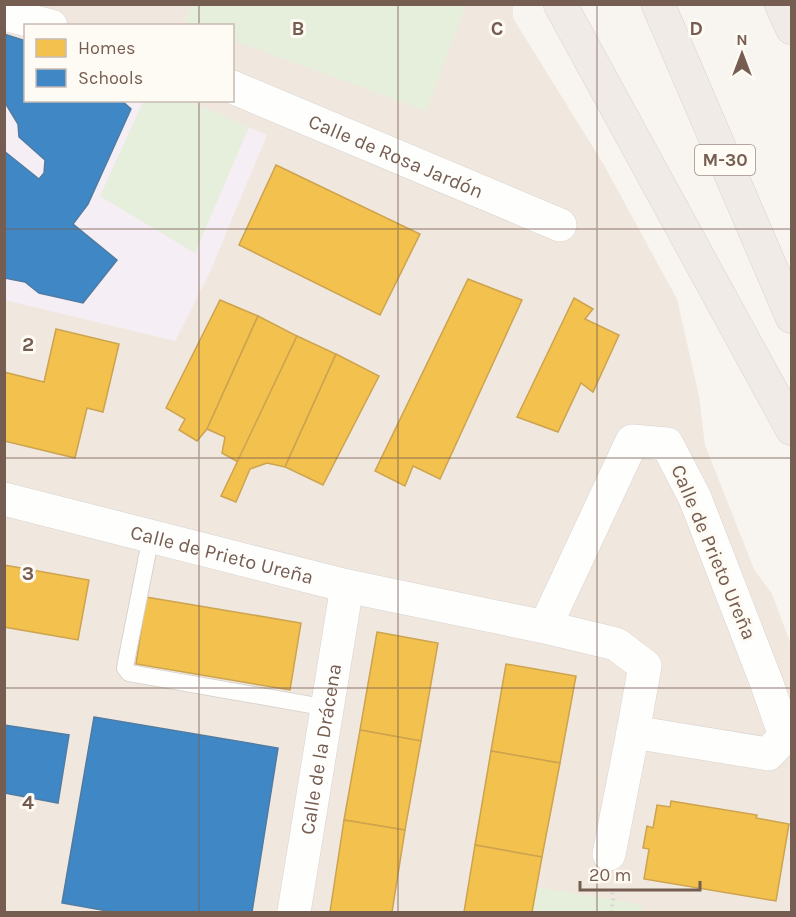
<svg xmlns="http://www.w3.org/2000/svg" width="796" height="917" viewBox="0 0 796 917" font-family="Karla,sans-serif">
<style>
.residential{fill:#f0e8df;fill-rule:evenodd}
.education{fill:#f5eef4}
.green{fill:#e6eedc}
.homes{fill:#f2c14e;stroke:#cda34f;stroke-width:1.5}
.schools{fill:#3f88c5;stroke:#507ba2;stroke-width:1.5}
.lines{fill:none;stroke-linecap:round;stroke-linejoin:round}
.lane-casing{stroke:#d8d2ce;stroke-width:18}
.street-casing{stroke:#d8d2ce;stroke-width:34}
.highway-casing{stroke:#d9d1cd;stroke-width:34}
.path{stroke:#dad4d1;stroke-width:4;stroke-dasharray:1.5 4.5;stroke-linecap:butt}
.lane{stroke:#fefefd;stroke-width:16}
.street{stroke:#fefefd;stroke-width:33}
.highway{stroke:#f1ebe8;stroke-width:33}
.grid{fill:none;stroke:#765d51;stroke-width:1.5;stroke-opacity:0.55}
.labels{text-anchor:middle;stroke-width:6;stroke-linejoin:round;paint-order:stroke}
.shield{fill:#fefaf4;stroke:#9f8c82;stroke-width:1.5}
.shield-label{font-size:18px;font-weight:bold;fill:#765d51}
.street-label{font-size:20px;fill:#765d51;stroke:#fefaf4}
.grid-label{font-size:20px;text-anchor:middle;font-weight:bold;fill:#765d51;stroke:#fefaf4;stroke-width:6;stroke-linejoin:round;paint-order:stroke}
</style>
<rect width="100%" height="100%" fill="#f8f5f0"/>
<path class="residential" d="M 5,5 L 513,5 L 513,18 L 604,165 L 677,299 L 699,396 L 705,445 L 754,569 L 772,594 L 791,645 L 791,912 L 5,912 ZM 26,26 L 232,26 L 232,100 L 26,100 Z"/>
<polygon class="education" points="4,34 25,41 26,100 188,101 267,135 209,274 175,341 5,300"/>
<g class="green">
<polygon points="191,5 191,4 466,5 426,111 233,40 232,26 194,25 185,22"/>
<polygon points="144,100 188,101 249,127 195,253 100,196"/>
<polygon points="537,887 643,905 641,912 532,912"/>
</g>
<g class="homes">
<polygon points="276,165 420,234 380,315 239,245"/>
<polygon points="468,279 522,300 440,479 413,466 405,486 375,471"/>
<polygon points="574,298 593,309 585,319 619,335 593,392 581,383 558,432 517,417"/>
<polygon points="220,300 258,316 207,429 197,441 179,430 185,419 166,408"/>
<polygon points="258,316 297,336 238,462 222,453 225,437 207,429"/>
<polygon points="56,329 119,344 103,412 87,408 75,458 4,441 4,372 44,382"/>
<polygon points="297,336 336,354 285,467 267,463 250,469 236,502 221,496"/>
<polygon points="336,354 379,376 323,485 285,467"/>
<polygon points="4,565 89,580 78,640 4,627"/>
<polygon points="146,597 301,623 290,690 136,664"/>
<polygon points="377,632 438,643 421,741 360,730"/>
<polygon points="506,664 576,676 560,763 491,751"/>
<polygon points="360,730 421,741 405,830 344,820"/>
<polygon points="491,751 560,763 542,857 475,845"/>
<polygon points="671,801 757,815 756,818 789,824 776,901 644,879 649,849 643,848 647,826 653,828 657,805 670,807"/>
<polygon points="344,820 405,830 392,912 330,912"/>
<polygon points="475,845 542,857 532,912 464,912"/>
</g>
<g class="schools">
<polygon points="4,34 26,41 26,100 121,100 131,109 88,204 73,224 117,260 83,303 39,293 25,282 4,278 4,151 39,179 44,173 45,160 19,137 18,124 4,101"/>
<polygon points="94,717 278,748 252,912 113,912 62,903"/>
<polygon points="4,725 69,735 58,803 4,793"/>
</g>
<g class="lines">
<g class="lane-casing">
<polyline id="lane" points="151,536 126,662 125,668 129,673 328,708"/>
</g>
<g class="street-casing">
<g id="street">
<polyline points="4,14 51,26"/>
<path id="s1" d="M 232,87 L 560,225"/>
<path id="s2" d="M 4,499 L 347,586 L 545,627 L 616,644 L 645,666 L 633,732 L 768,754 L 785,736 L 767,684 L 695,498 L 667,444 L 632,441 L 545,627"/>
<polyline points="609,854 633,732"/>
<path id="s3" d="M 294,912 L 347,586"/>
</g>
</g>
<g class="highway-casing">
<g id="highway">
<polyline points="560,4 792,429"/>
<polyline points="658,4 792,317"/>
<polyline points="781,4 792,28"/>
</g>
</g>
<polyline class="path" points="611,912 613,900 612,890"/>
<use href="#lane" class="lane"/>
<use href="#street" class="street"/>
<use href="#highway" class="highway"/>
</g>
<path class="grid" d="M 199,4 L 199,26M 398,4 L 398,912M 597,4 L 597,912M 199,100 L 199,912M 4,229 L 792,229M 4,458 L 792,458M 4,688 L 792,688"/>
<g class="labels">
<rect class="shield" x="695" y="145" width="60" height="30" rx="4.5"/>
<g class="shield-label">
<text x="725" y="166">M-30</text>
</g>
<g class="street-label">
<text dy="7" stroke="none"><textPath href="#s1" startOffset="178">Calle de Rosa Jardón</textPath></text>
<text transform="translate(714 552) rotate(67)" y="7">Calle de Prieto Ureña</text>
<text dy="7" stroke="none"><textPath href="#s2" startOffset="225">Calle de Prieto Ureña</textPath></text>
<text dy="7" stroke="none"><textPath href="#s3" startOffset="165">Calle de la Drácena</textPath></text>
</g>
</g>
<g class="grid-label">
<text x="298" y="35">B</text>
<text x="497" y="35">C</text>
<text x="696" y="35">D</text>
<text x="28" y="351">2</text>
<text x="28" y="580">3</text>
<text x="28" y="809">4</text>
</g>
<rect width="796" height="917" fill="none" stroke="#765d51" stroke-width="12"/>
<rect x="24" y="24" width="210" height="78" fill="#fefaf4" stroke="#c8bbb3" stroke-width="1.5"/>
<rect x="36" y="39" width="30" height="18" fill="#f2c14e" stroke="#c8bbb3" stroke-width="1.5"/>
<text x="78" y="54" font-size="18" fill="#765d51">Homes</text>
<rect x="36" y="69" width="30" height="18" fill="#3f88c5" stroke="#c8bbb3" stroke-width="1.5"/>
<text x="78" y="84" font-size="18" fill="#765d51">Schools</text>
<g transform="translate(742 54)" stroke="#fefaf4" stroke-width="4.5" paint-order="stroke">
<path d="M0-4.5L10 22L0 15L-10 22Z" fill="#765d51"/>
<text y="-9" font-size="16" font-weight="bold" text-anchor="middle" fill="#765d51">N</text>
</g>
<path d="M580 881v9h120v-9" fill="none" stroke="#765d51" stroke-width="3"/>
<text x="589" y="881" font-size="18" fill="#765d51" stroke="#fefaf4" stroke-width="4.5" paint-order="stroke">20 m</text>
</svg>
